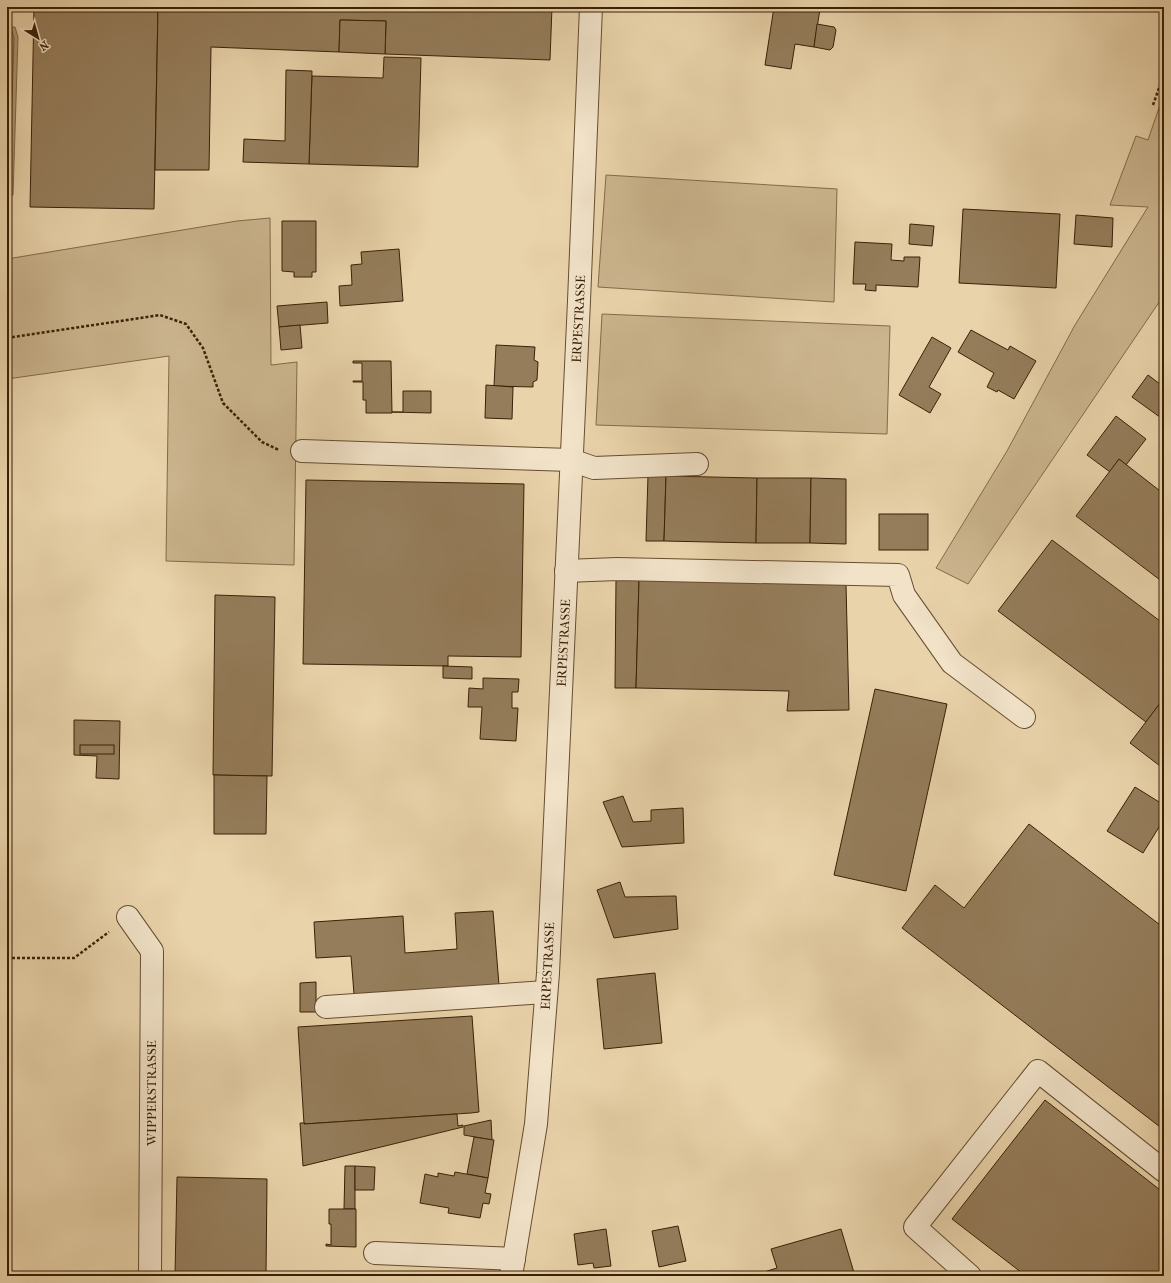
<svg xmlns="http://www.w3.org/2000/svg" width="1171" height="1283" viewBox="0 0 1171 1283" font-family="'IM FELL French Canon',serif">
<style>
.green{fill:#cbb58e;stroke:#836a4a}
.water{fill:#ae9672;stroke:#806747}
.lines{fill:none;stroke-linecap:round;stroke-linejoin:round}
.shore{stroke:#745b3c;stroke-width:1}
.building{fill:#957d5b;stroke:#3b2006}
.minor-casing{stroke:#664d2f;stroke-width:24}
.path{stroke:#3b2006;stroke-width:2.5;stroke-dasharray:3 2;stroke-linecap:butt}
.minor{stroke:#f1e2c8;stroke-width:22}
.labels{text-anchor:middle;stroke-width:3;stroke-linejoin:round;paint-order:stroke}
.street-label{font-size:13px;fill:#3b2006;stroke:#f1e2c8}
</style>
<rect width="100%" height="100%" fill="#e9d3aa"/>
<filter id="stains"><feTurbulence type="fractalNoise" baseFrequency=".005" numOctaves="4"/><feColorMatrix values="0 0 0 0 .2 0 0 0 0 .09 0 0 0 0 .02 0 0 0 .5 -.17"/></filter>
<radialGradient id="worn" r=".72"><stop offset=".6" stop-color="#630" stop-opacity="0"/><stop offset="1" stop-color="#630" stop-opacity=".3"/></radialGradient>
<g class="green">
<polygon points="1164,93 1164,295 968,584 936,568 1007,451 1075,325 1148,207 1110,205 1136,136 1148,140"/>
<polygon points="606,175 837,189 834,302 598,287"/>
<polygon points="270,218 271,365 297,362 294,565 166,561 169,356 7,379 7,259 237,221"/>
<polygon points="602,314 890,326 887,434 596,425"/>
</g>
<polygon class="water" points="7,27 15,27 18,37 13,195 7,198"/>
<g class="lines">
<g class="shore">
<polyline points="7,30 12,31 14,38 9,192 7,194"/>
<polyline points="7,35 9,39 7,103"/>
</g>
</g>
<g class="building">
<polygon points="34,7 158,7 154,209 30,207"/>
<polygon points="158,7 552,7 550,60 385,54 386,21 340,20 339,52 211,47 209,170 155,170"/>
<polygon points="774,7 809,7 820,9 814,47 795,44 791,69 765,65"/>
<polygon points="340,20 386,21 385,54 339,52"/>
<polygon points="817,24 834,27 836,30 833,47 830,50 814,47"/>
<polygon points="384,57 421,58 418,167 309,164 312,76 383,78"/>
<polygon points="286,70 312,71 309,164 243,162 244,139 285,141"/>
<polygon points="963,209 1060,214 1056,288 959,283"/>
<polygon points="1076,215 1113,218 1112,247 1074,244"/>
<polygon points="282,221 316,221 316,272 312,272 312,277 294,277 294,272 282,271"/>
<polygon points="910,224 934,226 932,246 909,244"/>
<polygon points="855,242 892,244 891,260 904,261 904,257 920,257 918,287 876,285 876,291 865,290 866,284 853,284"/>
<polygon points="399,249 403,301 340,306 339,286 352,285 351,265 362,264 361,252"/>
<polygon points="327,302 328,323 279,327 277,306"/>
<polygon points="300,325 302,348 281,350 279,327"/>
<polygon points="971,330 1008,350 1010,346 1036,361 1014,399 998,390 997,392 987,387 994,373 958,352"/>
<polygon points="932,337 951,348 929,387 941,394 930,413 899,395"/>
<polygon points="496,345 535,347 534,360 538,362 537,380 533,382 533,387 494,386"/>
<polygon points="353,361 391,361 392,413 366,413 366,400 363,400 363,382 353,382 353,381 362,381 362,363 353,363"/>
<polygon points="1148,375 1164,387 1164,420 1132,397"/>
<polygon points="486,385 513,387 512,419 485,418"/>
<polygon points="403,391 431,391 431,413 392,412 403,412"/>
<polygon points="1116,416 1146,439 1126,465 1119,459 1110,472 1087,455"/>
<polygon points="1119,459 1164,494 1164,583 1076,516"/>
<polygon points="648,475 666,476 664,541 646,541"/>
<polygon points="666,476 757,478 756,543 664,541"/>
<polygon points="757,478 811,478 810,543 756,543"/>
<polygon points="811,478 846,479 846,544 810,543"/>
<polygon points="306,480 524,484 521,657 448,656 448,666 303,664"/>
<rect x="879" y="514" width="49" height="36"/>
<polygon points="1052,540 1164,624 1164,698 1146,722 998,611"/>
<polygon points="616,579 639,580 636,688 615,688"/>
<polygon points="639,580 846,584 849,710 787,711 789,691 636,688"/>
<polygon points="215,595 275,597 272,776 213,775"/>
<polygon points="443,666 472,667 472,679 443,678"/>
<polygon points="483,678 519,679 518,692 512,692 512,708 518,708 516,741 480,739 482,707 468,707 469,688 483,689"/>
<polygon points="875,689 947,704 906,891 834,875"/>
<polygon points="1164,698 1164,769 1130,743"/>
<polygon points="74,720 120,721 119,779 96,778 97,756 74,755"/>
<rect x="80" y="745" width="34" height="9"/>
<polygon points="214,775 267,776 266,834 214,834"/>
<polygon points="1135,787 1164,805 1164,819 1143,853 1107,831"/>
<polygon points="623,796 633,822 651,821 651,810 683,808 684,843 622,847 603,802"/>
<polygon points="1029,824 1164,928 1164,1130 902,928 935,885 964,908"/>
<polygon points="620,882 625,897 676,896 678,929 614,938 597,890"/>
<polygon points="493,911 499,985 354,994 351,956 316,958 314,922 403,916 405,953 457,949 455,913"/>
<polygon points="655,973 662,1043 604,1049 597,979"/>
<polygon points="316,982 316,1012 300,1012 300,983"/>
<polygon points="472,1016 479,1112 471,1113 304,1124 298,1027"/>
<polygon points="1045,1100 1164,1193 1164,1276 1026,1276 952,1219"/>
<polygon points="457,1114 458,1126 463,1125 463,1127 303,1166 300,1123 305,1123 304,1124"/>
<polygon points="491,1120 492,1140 464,1135 464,1126"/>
<polygon points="474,1137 494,1140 488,1178 467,1174"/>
<polygon points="345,1166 355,1166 355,1209 344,1209"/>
<polygon points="355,1166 375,1167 374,1190 355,1190"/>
<polygon points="455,1172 488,1178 485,1193 491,1194 489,1204 483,1203 480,1218 448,1213 449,1208 420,1203 425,1174 438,1177 438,1173 454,1176"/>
<polygon points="177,1177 267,1179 266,1276 175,1276"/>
<polygon points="329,1209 356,1209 356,1247 326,1246 326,1244 331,1245 331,1224 329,1224"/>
<polygon points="678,1226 686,1261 659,1267 652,1231"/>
<polygon points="606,1229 611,1266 594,1268 593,1263 578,1265 574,1234"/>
<polygon points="841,1229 855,1276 751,1276 777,1268 771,1249"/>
</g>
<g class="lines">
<g class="minor-casing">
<g id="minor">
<polyline points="302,451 571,460 594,468 697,464"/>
<polyline points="566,571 617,569 898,575 904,595 952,663 1024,717"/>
<polyline points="128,917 152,951 150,1276"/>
<polyline points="326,1007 546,992"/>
<polyline points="375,1253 514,1259"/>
<polyline points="511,1276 536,1124 548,973 579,301 591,7"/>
<polyline points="970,1276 915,1227 1038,1071 1164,1171"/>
</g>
</g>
<g class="path">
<polyline points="1153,105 1164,74"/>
<polyline points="7,338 160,315 186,324 203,348 223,403 262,442 279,450"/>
<polyline points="7,958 74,958 109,932"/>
</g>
<use href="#minor" class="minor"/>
</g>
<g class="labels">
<g class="street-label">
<text transform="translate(578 319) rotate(-87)" y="5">ERPESTRASSE</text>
<text transform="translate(563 643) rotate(-87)" y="5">ERPESTRASSE</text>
<text transform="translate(547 966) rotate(-87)" y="5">ERPESTRASSE</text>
<text transform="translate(151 1093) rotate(-90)" y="5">WIPPERSTRASSE</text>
</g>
</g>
<rect width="1171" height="1283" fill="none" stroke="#e9d3aa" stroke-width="24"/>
<rect x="8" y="8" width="1155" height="1267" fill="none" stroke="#3b2006" stroke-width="2"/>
<rect x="12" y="12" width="1147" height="1259" fill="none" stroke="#3b2006"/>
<g transform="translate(38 38) rotate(143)" stroke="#f1e2c8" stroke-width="3" paint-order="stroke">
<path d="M0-3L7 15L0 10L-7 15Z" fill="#3b2006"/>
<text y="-6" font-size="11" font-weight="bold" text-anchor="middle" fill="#3b2006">N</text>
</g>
<rect width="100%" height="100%" filter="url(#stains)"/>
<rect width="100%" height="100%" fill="url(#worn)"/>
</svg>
